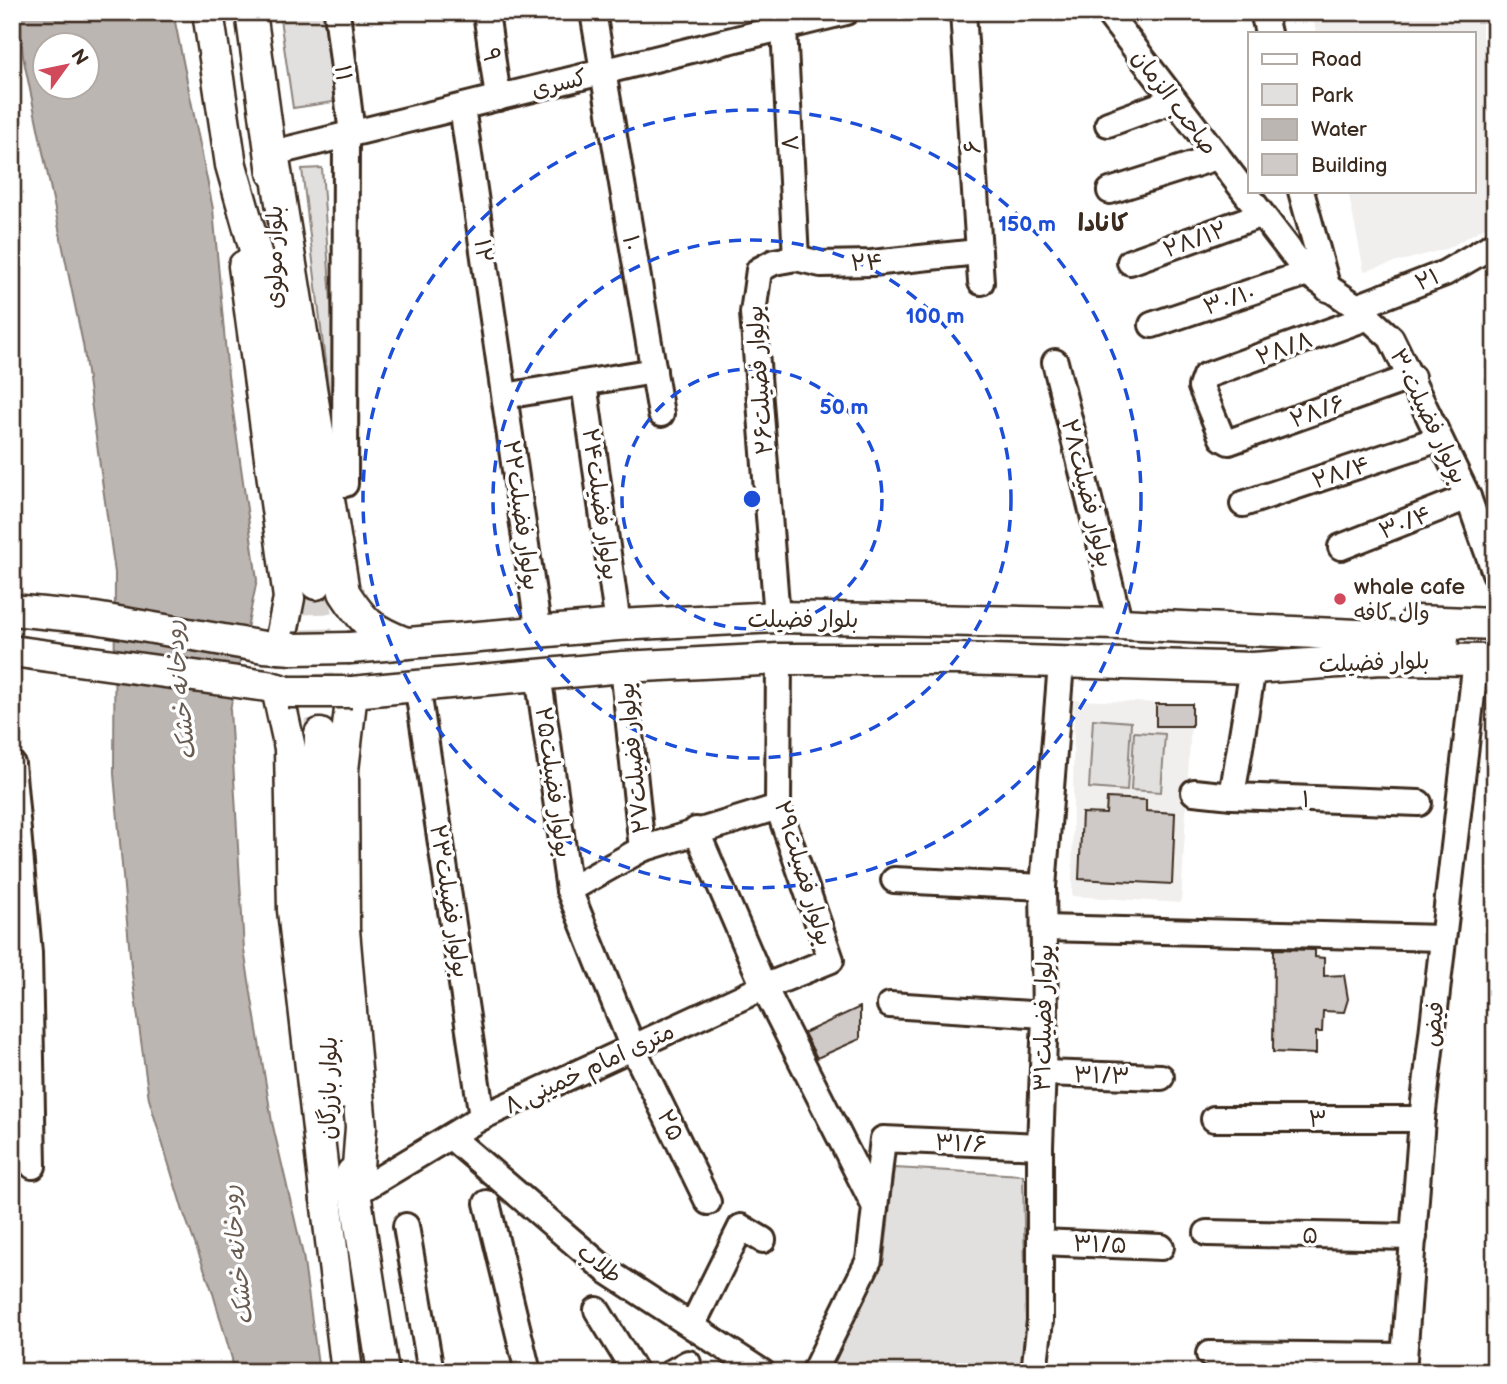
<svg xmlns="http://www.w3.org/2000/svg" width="1507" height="1384" viewBox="0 0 1507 1384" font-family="'Balsamiq Sans','Playpen Sans Arabic',sans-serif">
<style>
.built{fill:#f1efee}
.green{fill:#e2e0de;stroke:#8e857e;stroke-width:2}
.water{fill:#bcb6b3;stroke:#887e77;stroke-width:2;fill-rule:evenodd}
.building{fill:#cfcac7;stroke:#3b2a1e;stroke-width:2}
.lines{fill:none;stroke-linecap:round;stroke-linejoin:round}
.major-tunnel{stroke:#d8d4d2;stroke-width:30;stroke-dasharray:30 15;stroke-linecap:butt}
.minor-casing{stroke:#3b2a1e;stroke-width:30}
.major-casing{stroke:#3b2a1e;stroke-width:35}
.minor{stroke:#fff;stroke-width:24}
.major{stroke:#fff;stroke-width:30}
.major-bridge-casing{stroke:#3b2a1e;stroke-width:35;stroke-linecap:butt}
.major-bridge{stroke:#fff;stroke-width:30}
.ring{fill:none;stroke:#1d4ed8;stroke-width:3.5;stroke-dasharray:12 9}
.poi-dot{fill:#d1495b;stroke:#fff;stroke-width:2.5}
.labels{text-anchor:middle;stroke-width:7;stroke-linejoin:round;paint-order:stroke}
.street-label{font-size:23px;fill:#3b2a1e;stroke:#fff}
.poi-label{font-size:23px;fill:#3b2a1e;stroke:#fff;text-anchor:start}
.neighbourhood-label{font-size:24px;font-weight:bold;fill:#3b2a1e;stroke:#fff}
.water-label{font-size:24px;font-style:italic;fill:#685b52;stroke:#fff}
.centre{fill:#1d4ed8;stroke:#fff;stroke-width:3.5}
.ring-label{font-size:21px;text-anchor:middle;font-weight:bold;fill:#1d4ed8;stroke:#fff;stroke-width:7;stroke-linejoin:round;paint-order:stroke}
</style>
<rect width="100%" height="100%" fill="#fff"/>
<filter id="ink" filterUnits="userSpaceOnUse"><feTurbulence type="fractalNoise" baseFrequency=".0143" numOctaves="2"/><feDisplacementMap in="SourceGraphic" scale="14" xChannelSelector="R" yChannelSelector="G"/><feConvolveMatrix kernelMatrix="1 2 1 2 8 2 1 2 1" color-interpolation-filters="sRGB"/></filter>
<g filter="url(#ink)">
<g class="built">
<polygon points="1312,12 1495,12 1495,221 1449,248 1364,271 1348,191 1474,191 1474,33 1316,33"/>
<polygon points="1074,700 1192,704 1181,903 1072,896"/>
</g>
<g class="green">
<polygon points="279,12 326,12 340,101 293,108"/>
<polygon points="322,168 339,422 332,420 302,169"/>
<polygon points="1093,719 1131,722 1127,791 1089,788"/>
<polygon points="1134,732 1165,734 1161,792 1131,790"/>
<polygon points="894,1168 1023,1175 1026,1325 1022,1372 830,1372 884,1259"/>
</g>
<path class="water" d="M 19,12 L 173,12 L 213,209 L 228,376 L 257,580 L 230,710 L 244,950 L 272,1122 L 303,1255 L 319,1372 L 233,1372 L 232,1359 L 212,1290 L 183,1211 L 149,1099 L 131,967 L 114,774 L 115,573 L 83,344 L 23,56 ZM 46,46 L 88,46 L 88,88 L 46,88 Z"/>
<g class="building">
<rect x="1156" y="704" width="36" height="22"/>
<polygon points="1107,798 1146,800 1146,811 1175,813 1172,884 1079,879 1082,813 1106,814"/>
<polygon points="1274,949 1315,950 1315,957 1324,958 1324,976 1344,975 1348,999 1344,1012 1323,1011 1322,1032 1316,1032 1316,1054 1273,1052"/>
<polygon points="860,1007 860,1039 817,1058 804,1033"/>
</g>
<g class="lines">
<polyline class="major-tunnel" points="316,584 320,734"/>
<g class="minor-casing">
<g id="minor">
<polyline points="337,12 352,134"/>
<polyline points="486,12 498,98"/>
<polyline points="593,12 661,414"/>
<polyline points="963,12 981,282"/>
<polyline points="1107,12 1307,273 1357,307 1391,338 1468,497 1495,573"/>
<polyline points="1263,12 1268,33"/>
<polyline points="784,28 796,258"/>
<polyline points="462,107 539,634"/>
<polyline points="1108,124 1174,100"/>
<polyline points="273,153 846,12"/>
<polyline points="1110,191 1217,157"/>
<polyline points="1301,191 1328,289"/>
<polyline points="1130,262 1260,215"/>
<polyline points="1357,307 1445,273 1495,244"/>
<polyline points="1369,317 1205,376 1201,387 1222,438 1229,442 1412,377"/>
<polyline points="1152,325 1307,273"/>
<polyline points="1055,362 1120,624"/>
<polyline points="584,383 618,625"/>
<polyline points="505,396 654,371"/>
<polyline points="345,484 346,135"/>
<polyline points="1243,504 1439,439"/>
<polyline points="1341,547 1468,497"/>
<polyline points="777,617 753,313 759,270 774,262 796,258 821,264 872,263 978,252"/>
<polyline points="623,667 642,849"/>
<polyline points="538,674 569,890 633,1048 708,1202"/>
<polyline points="417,684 482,1117"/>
<polyline points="12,764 29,953 33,1166"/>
<polyline points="1194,792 1232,796 1419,803"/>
<polyline points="1232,796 1253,668"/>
<polyline points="696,830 764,987 875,1207"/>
<polyline points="894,880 1043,887"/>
<polyline points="569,890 642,849 778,807"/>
<polyline points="1044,928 1443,938"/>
<polyline points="890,1005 1045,1015"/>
<polyline points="1043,1073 1161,1077"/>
<polyline points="1214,1119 1422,1119"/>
<polyline points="451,1137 607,1271 762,1372"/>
<polyline points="356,1193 482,1117 764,987 831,960 778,807 779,659"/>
<polyline points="487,1203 528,1372"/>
<polyline points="406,1226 431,1372"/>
<polyline points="1207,1233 1414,1237"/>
<polyline points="1040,1242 1161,1247"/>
<polyline points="597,1310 635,1372"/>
<polyline points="692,1326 741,1227 763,1240"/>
<polyline points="1209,1354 1404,1356"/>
<polyline points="672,1372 688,1363"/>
<polyline points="814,1372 869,1260 883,1139 1040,1146"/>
<polyline points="1034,1372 1040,1321 1040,1146 1045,1015 1043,887 1061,664"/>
<polyline points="1403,1372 1422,1119 1474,677"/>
</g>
</g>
<g class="major-casing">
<g id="major">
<polyline points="208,12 231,165 275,320 316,584"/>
<polyline points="251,12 273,173"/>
<path d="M 273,153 L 344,592 C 364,623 372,630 406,643"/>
<polyline points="244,266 289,598 279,648"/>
<polyline points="12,610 95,618 264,647 293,649"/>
<polyline points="1415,621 1495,624"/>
<polyline points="350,648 618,625 777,617 1120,624 1443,639"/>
<polyline points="12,651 267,686 288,692"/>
<polyline points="277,689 290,748 293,910 326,1199"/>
<polyline points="320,734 319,929 340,1093"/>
<polyline points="352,1173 383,1372"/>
<polyline points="326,1180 326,1199 347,1372"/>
<polyline points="356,1193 361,1127 344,930 343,770 352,692 623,667 779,659 959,659 1253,668 1381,659 1495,660"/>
</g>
</g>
<use href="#minor" class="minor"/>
<use href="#major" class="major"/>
<g class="major-bridge-casing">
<g id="major-bridge">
<polyline points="293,649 350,648"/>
<polyline points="288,692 352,692"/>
</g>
</g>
<use href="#major-bridge" class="major-bridge"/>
</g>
</g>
<g class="ring">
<circle cx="752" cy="499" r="130"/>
<circle cx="752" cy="499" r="259"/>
<circle cx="752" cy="499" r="389"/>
</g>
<circle class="poi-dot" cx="1340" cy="599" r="7"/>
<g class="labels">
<g class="street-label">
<text transform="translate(492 55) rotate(82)" y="8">۹</text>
<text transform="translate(344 73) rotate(83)" y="8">۱۱</text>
<text transform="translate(559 83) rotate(-14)" y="8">کسری</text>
<text transform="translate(1175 102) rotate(53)" y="8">صاحب الزمان</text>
<text transform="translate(790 143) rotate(-93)" y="8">۸</text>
<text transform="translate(972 147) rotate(-94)" y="8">۶</text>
<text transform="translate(1195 239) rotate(-20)" y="8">۲۸/۱۲</text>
<text transform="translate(632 243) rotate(80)" y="8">۱۰</text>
<text transform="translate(484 251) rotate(82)" y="8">۱۲</text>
<text transform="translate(274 257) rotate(-90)" y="8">بلوار مولوی</text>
<text transform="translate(867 262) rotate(-3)" y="8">۲۴</text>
<text transform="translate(1427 279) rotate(-22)" y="8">۲۱</text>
<text transform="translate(1229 299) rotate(-19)" y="8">۳۰/۱۰</text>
<text transform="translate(1284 348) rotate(-20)" y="8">۲۸/۸</text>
<text transform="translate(759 380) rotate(-94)" y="8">بولوار فضیلت۲۶</text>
<text transform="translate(1317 411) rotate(-20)" y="8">۲۸/۶</text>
<text transform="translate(1429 416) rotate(64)" y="8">بولوار فضیلت۳۰</text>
<text transform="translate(1341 472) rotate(-18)" y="8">۲۸/۴</text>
<text transform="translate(1088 493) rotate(76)" y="8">بولوار فضیلت۲۸</text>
<text transform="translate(601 504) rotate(82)" y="8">بولوار فضیلت۲۴</text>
<text transform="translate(522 515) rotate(82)" y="8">بولوار فضیلت۲۲</text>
<text transform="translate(1405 522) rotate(-21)" y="8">۳۰/۴</text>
<text x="803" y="627">بلوار فضیلت</text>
<text transform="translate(1374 662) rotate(-2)" y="8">بلوار فضیلت</text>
<text transform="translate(633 758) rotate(-96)" y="8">بولوار فضیلت۲۷</text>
<text transform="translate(554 782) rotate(82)" y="8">بولوار فضیلت۲۵</text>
<text transform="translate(1306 799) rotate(2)" y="8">۱</text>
<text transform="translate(804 873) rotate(73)" y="8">بولوار فضیلت۲۹</text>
<text transform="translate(450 901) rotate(81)" y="8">بولوار فضیلت۲۳</text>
<text transform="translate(1043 1018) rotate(-89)" y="8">بولوار فضیلت۳۱</text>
<text transform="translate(1433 1024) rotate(-83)" y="8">فیض</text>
<text transform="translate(589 1068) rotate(-25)" y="8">۸ متری امام خمینی</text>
<text transform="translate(1102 1075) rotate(2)" y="8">۳۱/۳</text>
<text transform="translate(328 1088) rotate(-89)" y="8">بلوار بازرگان</text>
<text x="1318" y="1127">۳</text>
<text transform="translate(671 1125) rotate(64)" y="8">۲۵</text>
<text transform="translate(961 1143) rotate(3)" y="8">۳۱/۶</text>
<text transform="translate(1310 1235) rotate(1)" y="8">۵</text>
<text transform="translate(1100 1244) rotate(2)" y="8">۳۱/۵</text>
<text transform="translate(600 1263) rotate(38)" y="8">طلاب</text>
</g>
<g class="poi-label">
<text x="1354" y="594">whale cafe<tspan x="1354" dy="26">وال کافه</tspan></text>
</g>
<g class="neighbourhood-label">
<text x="1103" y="231">کانادا</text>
</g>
<g class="water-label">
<text transform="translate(180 690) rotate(-96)" y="8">رودخانه خشک</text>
<text transform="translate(237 1255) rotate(-96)" y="8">رودخانه خشک</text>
</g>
</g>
<circle cx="752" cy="499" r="10" class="centre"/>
<g class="ring-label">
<text x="1027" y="231">150 m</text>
<text x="935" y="323">100 m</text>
<text x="844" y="414">50 m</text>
</g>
<rect width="1507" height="1384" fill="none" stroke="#fff" stroke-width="42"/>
<rect x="21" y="21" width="1465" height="1342" fill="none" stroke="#3b2a1e" stroke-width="2.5" filter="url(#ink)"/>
<rect x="1248" y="32" width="228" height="161" fill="#ffffff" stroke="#b1aaa5" stroke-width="2"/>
<rect x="1262" y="54" width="35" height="10" fill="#ffffff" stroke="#b1aaa5" stroke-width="2"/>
<text x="1311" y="66" font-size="21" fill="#3b2a1e">Road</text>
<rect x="1262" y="84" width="35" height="21" fill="#e2e0de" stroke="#b1aaa5" stroke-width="2"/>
<text x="1311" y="102" font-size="21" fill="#3b2a1e">Park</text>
<rect x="1262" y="119" width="35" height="21" fill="#bcb6b3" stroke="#b1aaa5" stroke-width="2"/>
<text x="1311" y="136" font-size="21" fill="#3b2a1e">Water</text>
<rect x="1262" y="154" width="35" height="21" fill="#cfcac7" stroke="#b1aaa5" stroke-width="2"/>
<text x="1311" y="172" font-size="21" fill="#3b2a1e">Building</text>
<g transform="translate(66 66) rotate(57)"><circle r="33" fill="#ffffff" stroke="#b1aaa5" stroke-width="2"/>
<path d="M0-5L12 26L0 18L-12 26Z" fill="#d1495b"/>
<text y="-10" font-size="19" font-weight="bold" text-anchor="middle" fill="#3b2a1e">N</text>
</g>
</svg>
